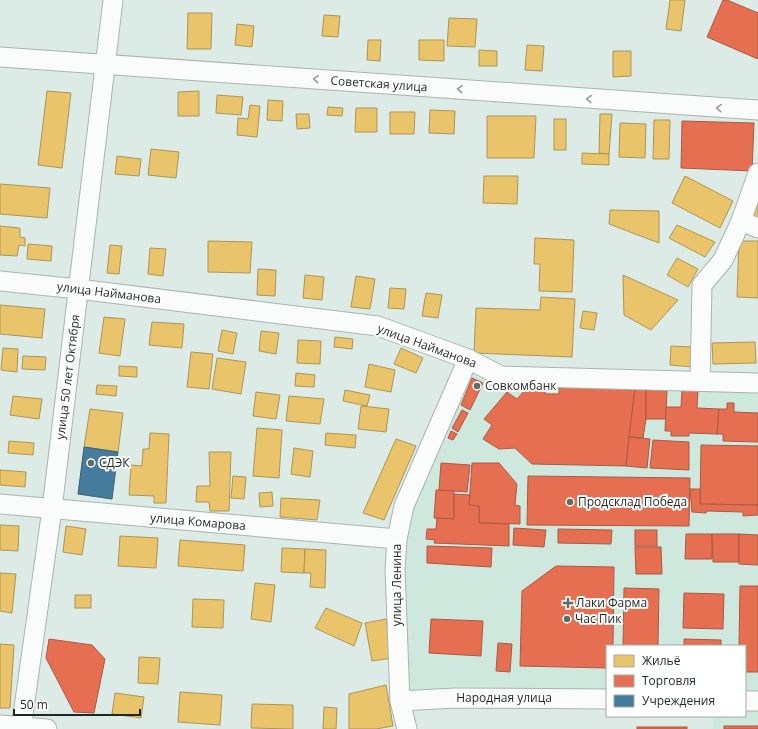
<svg xmlns="http://www.w3.org/2000/svg" width="758" height="729" viewBox="0 0 758 729" font-family="'Open Sans',sans-serif">
<style>
.built{fill:#cee8dd}
.homes{fill:#e9c46a;stroke:#ac9555}
.shops{fill:#e76f51;stroke:#aa5943}
.public{fill:#457b9d;stroke:#396278}
.lines{fill:none;stroke-linecap:round;stroke-linejoin:round}
.minor-casing{stroke:#a8b4af;stroke-width:21}
.minor{stroke:#fafcfb;stroke-width:19}
.oneway{stroke:#979c9a}
.poi-dot{fill:#606c67;stroke:#fff;stroke-width:1.5}
.labels{text-anchor:middle;stroke-width:4;stroke-linejoin:round;paint-order:stroke}
.street-label{font-size:12px;fill:#1d2723;stroke:#fff}
.poi-label{font-size:12px;fill:#1d2723;stroke:#fff;text-anchor:start}
</style>
<rect width="100%" height="100%" fill="#dcebe5"/>
<polygon class="built" points="468,359 501,376 758,383 758,729 712,729 713,716 745,716 745,646 607,646 607,699 400,701 397,539"/>
<g class="homes">
<polygon points="670,0 685,0 681,31 666,29"/>
<polygon points="188,13 212,13 211,49 187,49"/>
<polygon points="324,15 340,16 338,37 322,36"/>
<polygon points="449,18 477,19 475,47 447,46"/>
<polygon points="237,24 254,26 252,47 235,45"/>
<polygon points="368,40 381,40 380,61 367,60"/>
<polygon points="419,40 444,40 444,61 419,60"/>
<polygon points="527,45 544,46 542,71 525,70"/>
<polygon points="479,50 497,51 497,66 479,66"/>
<polygon points="613,51 631,51 631,76 613,77"/>
<polygon points="47,91 71,93 62,168 38,165"/>
<polygon points="199,91 199,116 178,116 178,92"/>
<polygon points="217,95 243,97 241,115 216,113"/>
<polygon points="268,100 283,101 282,121 267,120"/>
<polygon points="250,105 260,106 257,137 237,135 238,118 248,119"/>
<polygon points="328,107 343,108 342,116 327,115"/>
<polygon points="356,108 377,108 377,132 355,132"/>
<polygon points="430,110 455,111 454,134 429,133"/>
<polygon points="390,112 415,112 414,134 390,134"/>
<polygon points="296,114 309,114 310,128 297,129"/>
<polygon points="600,114 612,114 609,154 599,153"/>
<polygon points="487,116 536,116 534,158 487,158"/>
<rect x="554" y="119" width="12" height="31"/>
<polygon points="654,120 670,120 669,159 653,159"/>
<polygon points="620,123 646,124 645,158 619,157"/>
<polygon points="151,149 179,152 176,178 148,175"/>
<polygon points="582,153 609,154 609,165 582,164"/>
<polygon points="117,156 141,159 139,176 115,174"/>
<polygon points="484,176 518,176 517,204 483,203"/>
<polygon points="685,176 733,201 720,228 672,203"/>
<polygon points="0,184 50,188 47,218 0,214"/>
<polygon points="758,202 758,225 748,221"/>
<polygon points="610,210 659,211 659,243 609,224"/>
<polygon points="677,225 715,242 705,257 669,238"/>
<polygon points="0,226 20,228 20,237 25,238 25,246 19,245 17,256 0,255"/>
<polygon points="535,238 574,240 572,292 539,291 540,264 534,264"/>
<polygon points="208,241 252,242 250,273 208,272"/>
<polygon points="739,241 758,241 758,298 737,297"/>
<polygon points="28,244 52,246 51,261 27,259"/>
<polygon points="110,245 122,246 119,274 107,273"/>
<polygon points="150,248 166,249 163,276 148,274"/>
<polygon points="677,258 698,269 688,287 667,275"/>
<polygon points="258,269 276,270 275,296 257,295"/>
<polygon points="305,275 324,277 322,300 303,298"/>
<polygon points="623,275 678,300 651,330 624,315"/>
<polygon points="356,276 375,279 370,309 351,307"/>
<polygon points="390,288 406,289 404,309 388,308"/>
<polygon points="426,293 442,295 438,318 422,316"/>
<polygon points="541,297 575,299 572,357 474,353 476,308 540,310"/>
<polygon points="0,305 45,309 42,338 0,334"/>
<polygon points="583,311 597,313 594,330 580,328"/>
<polygon points="104,317 125,319 120,356 99,353"/>
<polygon points="152,322 184,324 182,348 149,345"/>
<polygon points="222,330 237,333 233,354 218,351"/>
<polygon points="261,331 279,333 276,354 259,351"/>
<polygon points="335,337 353,339 352,349 334,347"/>
<polygon points="298,340 321,341 320,364 297,363"/>
<polygon points="755,342 756,363 713,364 712,343"/>
<polygon points="671,346 694,347 693,367 670,365"/>
<polygon points="3,348 18,349 17,372 1,370"/>
<polygon points="401,348 423,358 416,373 394,364"/>
<polygon points="191,352 213,354 209,389 187,387"/>
<polygon points="23,356 46,357 45,370 22,369"/>
<polygon points="217,358 246,362 241,394 212,389"/>
<polygon points="369,364 395,370 391,392 365,387"/>
<polygon points="119,366 137,367 137,377 119,376"/>
<polygon points="296,373 315,375 314,387 295,386"/>
<polygon points="97,385 117,386 116,396 96,394"/>
<polygon points="345,390 370,395 367,406 343,401"/>
<polygon points="256,392 280,395 276,419 253,416"/>
<polygon points="13,396 42,399 39,419 10,415"/>
<polygon points="289,396 324,399 320,424 286,421"/>
<polygon points="361,406 389,409 386,432 358,429"/>
<polygon points="90,409 123,413 118,452 84,447"/>
<polygon points="257,428 282,430 279,478 253,476"/>
<polygon points="150,433 169,434 166,503 154,503 154,496 129,495 131,465 142,466 143,449 149,449"/>
<polygon points="326,433 356,435 355,448 325,445"/>
<polygon points="396,439 416,446 384,520 363,513"/>
<polygon points="9,441 34,443 33,455 8,453"/>
<polygon points="294,448 313,451 310,477 291,474"/>
<polygon points="209,452 231,452 229,511 210,511 209,502 196,502 197,486 210,486"/>
<polygon points="0,470 26,472 25,487 0,485"/>
<polygon points="233,476 246,477 244,499 231,498"/>
<polygon points="272,492 273,506 260,507 259,493"/>
<polygon points="281,498 320,500 317,520 280,517"/>
<polygon points="0,525 19,526 18,551 0,550"/>
<polygon points="66,526 86,529 82,555 63,552"/>
<polygon points="120,536 158,538 156,568 118,566"/>
<polygon points="180,540 245,545 243,571 178,566"/>
<polygon points="282,548 305,549 304,573 281,572"/>
<polygon points="305,549 326,550 325,588 310,587 311,573 304,573"/>
<polygon points="0,573 16,574 12,613 0,611"/>
<polygon points="255,583 275,585 271,622 251,619"/>
<rect x="75" y="595" width="16" height="13"/>
<polygon points="193,599 224,600 223,628 192,627"/>
<polygon points="326,608 362,623 354,646 315,628"/>
<polygon points="386,619 393,658 372,661 365,623"/>
<polygon points="0,644 14,645 10,708 0,708"/>
<polygon points="139,657 160,658 158,684 138,683"/>
<polygon points="386,685 393,726 376,729 349,729 349,694"/>
<polygon points="180,692 222,695 220,725 178,722"/>
<polygon points="115,693 144,697 141,718 112,714"/>
<polygon points="252,704 293,705 293,729 251,728"/>
<polygon points="324,707 337,708 336,729 323,729"/>
</g>
<g class="shops">
<polygon points="723,0 727,0 758,13 758,59 707,37"/>
<polygon points="682,121 754,123 752,171 681,168"/>
<polygon points="472,378 483,383 470,410 461,405"/>
<polygon points="531,383 547,394 559,394 559,384 635,388 626,466 532,464 515,448 499,449 483,439 492,425 484,419 507,392 517,399"/>
<polygon points="635,388 646,389 646,419 643,438 629,437"/>
<polygon points="646,389 667,389 666,419 646,419"/>
<polygon points="682,390 698,390 697,408 719,409 717,434 689,433 689,436 671,436 671,431 665,431 666,407 681,407"/>
<polygon points="727,403 734,403 734,412 758,413 758,442 723,441 723,434 717,434 719,409 727,409"/>
<polygon points="462,410 468,413 458,432 452,428"/>
<polygon points="451,431 457,434 453,440 448,438"/>
<polygon points="629,437 650,439 647,468 626,466"/>
<polygon points="653,440 689,442 689,470 650,468"/>
<polygon points="701,445 758,446 758,505 700,504"/>
<polygon points="441,463 470,465 467,492 439,490"/>
<polygon points="472,463 499,463 517,484 515,505 520,506 520,524 479,523 479,506 469,505"/>
<polygon points="528,476 690,478 689,526 527,525"/>
<polygon points="690,489 700,489 700,504 758,505 758,515 743,516 743,512 707,511 706,513 692,512"/>
<polygon points="436,490 454,491 454,519 434,518"/>
<polygon points="454,494 470,495 469,505 479,506 479,523 509,524 509,546 434,543 435,540 426,539 427,529 436,529 437,518 454,519"/>
<polygon points="514,528 546,530 544,547 513,545"/>
<polygon points="558,529 612,530 611,544 558,543"/>
<rect x="635" y="530" width="22" height="16"/>
<polygon points="686,534 712,534 712,559 685,559"/>
<polygon points="712,534 739,534 739,562 713,562"/>
<polygon points="739,534 758,535 758,565 739,564"/>
<polygon points="427,546 492,548 491,567 427,563"/>
<polygon points="635,547 661,547 662,574 636,574"/>
<polygon points="556,566 614,567 613,646 607,646 607,668 520,666 522,591"/>
<polygon points="740,586 758,586 758,672 745,672 745,646 739,646"/>
<polygon points="624,588 659,589 658,646 623,646"/>
<polygon points="684,593 724,594 723,629 683,628"/>
<polygon points="431,619 483,621 481,656 429,653"/>
<polygon points="49,639 92,645 105,659 94,713 74,712 46,658"/>
<polygon points="684,639 721,640 721,646 684,646"/>
<polygon points="498,643 512,644 510,672 496,671"/>
<rect x="724" y="726" width="34" height="3"/>
<rect x="637" y="727" width="50" height="2"/>
</g>
<polygon class="public" points="84,447 118,452 112,499 78,494"/>
<g class="lines">
<g class="minor-casing">
<g id="minor">
<polyline points="0,57 758,110"/>
<polyline points="741,221 758,228"/>
<polyline points="0,281 78,289 378,326 468,359 501,376 758,383"/>
<polyline points="700,381 702,285 723,260 741,221 758,173"/>
<polyline points="0,504 397,539"/>
<polyline points="400,701 455,698 607,699"/>
<polyline points="745,701 758,701"/>
<polyline points="0,725 47,729"/>
<polyline points="21,729 52,509 113,0"/>
<polyline points="407,729 400,701 395,569 397,539 404,506 468,359"/>
</g>
</g>
<use href="#minor" class="minor"/>
</g>
<defs><path id="oneway-chevron" d="M-2-3.5L2.5 0L-2 3.5" fill="none" stroke-width="1.6" stroke-linecap="round" stroke-linejoin="round"/></defs>
<g class="oneway">
<use href="#oneway-chevron" transform="translate(316 79) rotate(-176)"/>
<use href="#oneway-chevron" transform="translate(460 89) rotate(-176)"/>
<use href="#oneway-chevron" transform="translate(589 99) rotate(-176)"/>
<use href="#oneway-chevron" transform="translate(719 108) rotate(-176)"/>
</g>
<g class="poi-dot">
<circle cx="477" cy="386" r="4"/>
<circle cx="91" cy="463" r="4"/>
<circle cx="570" cy="502" r="4"/>
<path d="M566 597h4v4h4v4h-4v4h-4v-4h-4v-4h4z"/>
<circle cx="567" cy="619" r="4"/>
</g>
<g class="labels">
<g class="street-label">
<text transform="translate(379 84) rotate(4)" y="4">Советская улица</text>
<text transform="translate(109 293) rotate(7)" y="4">улица Найманова</text>
<text transform="translate(427 346) rotate(20)" y="4">улица Найманова</text>
<text transform="translate(68 377) rotate(-83)" y="4">улица 50 лет Октября</text>
<text transform="translate(198 522) rotate(5)" y="4">улица Комарова</text>
<text transform="translate(397 585) rotate(-90)" y="4">улица Ленина</text>
<text x="504" y="702">Народная улица</text>
</g>
<g class="poi-label">
<text x="485" y="390">Совкомбанк</text>
<text x="99" y="467">СДЭК</text>
<text x="578" y="506">Продсклад Победа</text>
<text x="576" y="607">Лаки Фарма</text>
<text x="575" y="623">Час Пик</text>
</g>
</g>
<rect x="606" y="645" width="140" height="72" fill="#ffffff" stroke="#a5a9a7"/>
<rect x="614" y="655" width="20" height="12" fill="#e9c46a" stroke="#a5a9a7"/>
<text x="642" y="665" font-size="12" fill="#1d2723">Жильё</text>
<rect x="614" y="675" width="20" height="12" fill="#e76f51" stroke="#a5a9a7"/>
<text x="642" y="685" font-size="12" fill="#1d2723">Торговля</text>
<rect x="614" y="695" width="20" height="12" fill="#457b9d" stroke="#a5a9a7"/>
<text x="642" y="705" font-size="12" fill="#1d2723">Учреждения</text>
<path d="M14 709v6h126v-6" fill="none" stroke="#1d2723" stroke-width="2"/>
<text x="20" y="709" font-size="12" fill="#1d2723" stroke="#ffffff" stroke-width="3" paint-order="stroke">50 m</text>
</svg>
